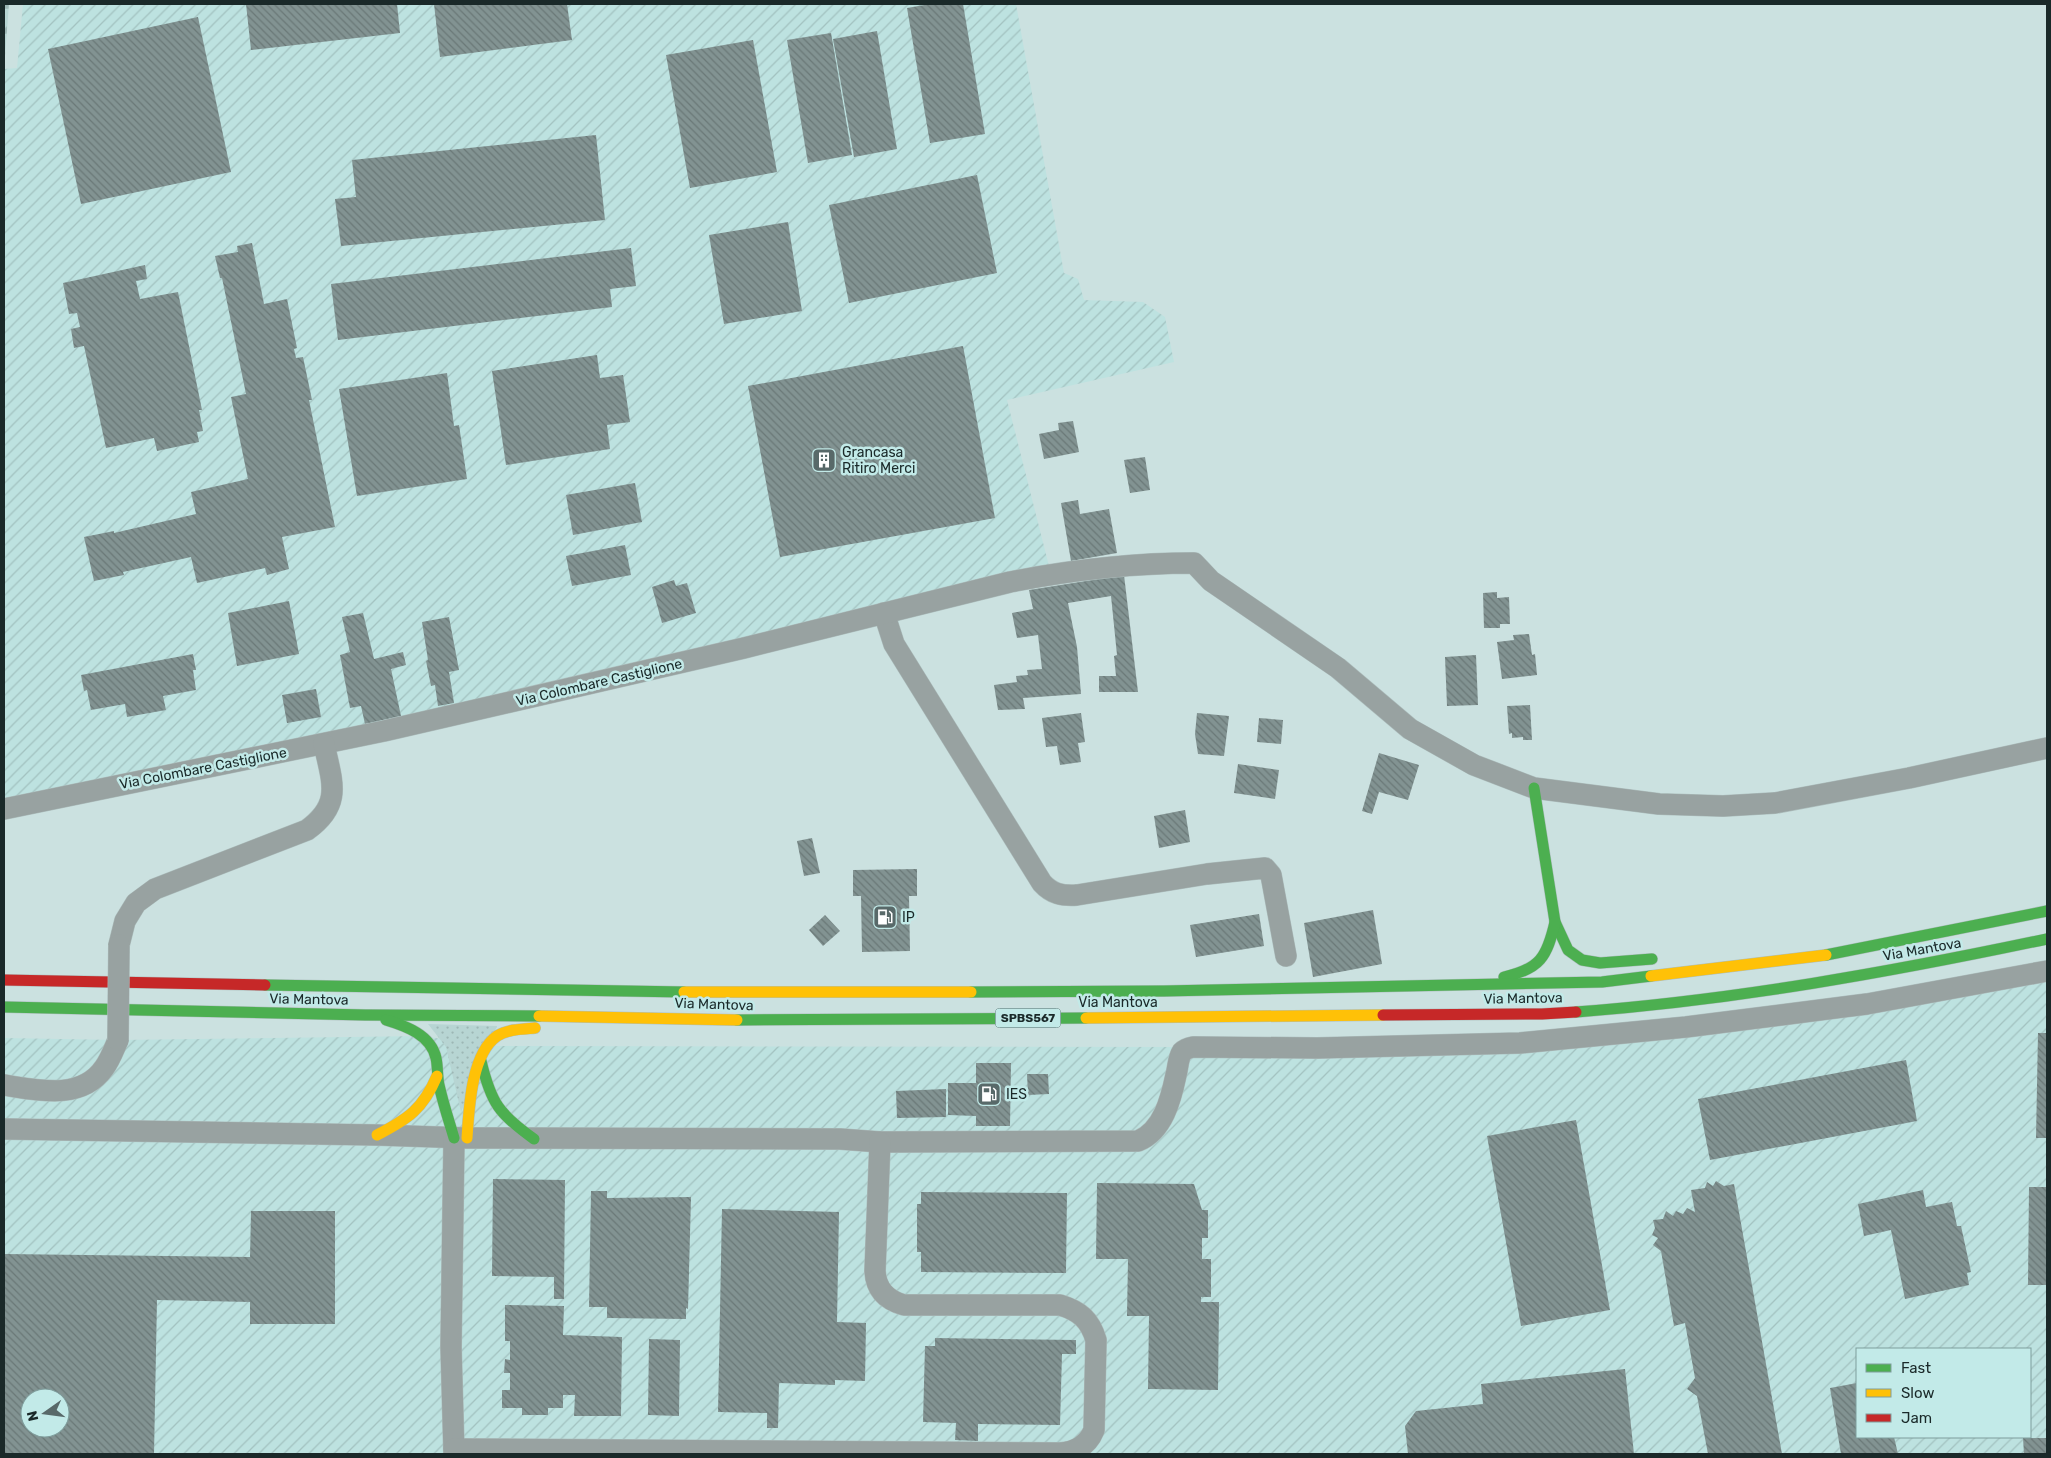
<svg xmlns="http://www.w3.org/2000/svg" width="2051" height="1458" viewBox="0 0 2051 1458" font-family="Rubik,sans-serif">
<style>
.industrial{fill:url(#industrial-furrows);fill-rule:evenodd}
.grass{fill:url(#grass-dots)}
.forest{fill:url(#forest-firs)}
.building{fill:url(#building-back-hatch);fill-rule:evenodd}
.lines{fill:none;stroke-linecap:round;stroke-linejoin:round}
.street-casing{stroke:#adbebd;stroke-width:22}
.fast-casing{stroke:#adbebd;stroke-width:12}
.slow-casing{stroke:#adbebd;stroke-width:12}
.jam-casing{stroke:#adbebd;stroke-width:12}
.street{stroke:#98a2a1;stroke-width:21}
.fast{stroke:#4caf50;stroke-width:11}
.slow{stroke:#ffc107;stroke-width:11}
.jam{stroke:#c62828;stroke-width:11}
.street-bridge-casing{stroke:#adbebd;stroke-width:22;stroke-linecap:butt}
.street-bridge{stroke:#98a2a1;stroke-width:21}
.labels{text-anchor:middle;stroke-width:5;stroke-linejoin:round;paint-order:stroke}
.shield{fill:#c2eae8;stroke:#4c6362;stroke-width:1}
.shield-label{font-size:12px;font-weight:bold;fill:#1a2929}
.poi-label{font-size:14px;fill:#1a2929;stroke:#c2eae8;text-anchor:start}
.street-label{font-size:14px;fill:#1a2929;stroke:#c2eae8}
</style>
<defs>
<pattern id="industrial-furrows" width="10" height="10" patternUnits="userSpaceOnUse" patternTransform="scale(1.25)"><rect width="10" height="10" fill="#bde2e0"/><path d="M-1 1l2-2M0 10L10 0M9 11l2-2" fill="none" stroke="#a2c2c0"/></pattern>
<pattern id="grass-dots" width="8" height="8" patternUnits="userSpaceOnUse" patternTransform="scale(1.25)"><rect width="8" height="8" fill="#b7d5d3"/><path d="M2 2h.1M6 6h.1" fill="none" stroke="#9db7b5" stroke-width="1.8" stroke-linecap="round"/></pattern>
<pattern id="forest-firs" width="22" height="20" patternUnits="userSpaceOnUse" patternTransform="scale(1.25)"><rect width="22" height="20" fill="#b7d5d3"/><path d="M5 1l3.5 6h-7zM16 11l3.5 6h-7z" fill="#9db7b5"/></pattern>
<pattern id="building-back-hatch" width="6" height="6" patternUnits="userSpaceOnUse" patternTransform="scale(1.25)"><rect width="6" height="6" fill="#829392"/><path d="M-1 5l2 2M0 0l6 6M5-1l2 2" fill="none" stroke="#6a7877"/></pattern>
</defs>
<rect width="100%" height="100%" fill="#cbe1e0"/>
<g class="industrial">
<polygon points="23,4 1016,4 1064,273 1078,279 1084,300 1143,302 1165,317 1174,362 1007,400 1051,574 4,809 4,69 17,68"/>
<path d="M 2047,971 L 2047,1454 L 4,1454 L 4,1038 L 118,1040 L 423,1036 L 487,1046 L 1193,1047 L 1520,1043 ZM 1857,1349 L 2030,1349 L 2030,1437 L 1857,1437 ZM 30,1398 L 60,1398 L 60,1428 L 30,1428 Z"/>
</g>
<polygon class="grass" points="428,1024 497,1026 461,1112 446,1047"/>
<polygon class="forest" points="4,4 9,4 4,69"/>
<g class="building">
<polygon points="246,4 397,4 400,33 251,50"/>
<polygon points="434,4 567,4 572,40 440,57"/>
<polygon points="930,4 963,4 985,134 930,143 907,8"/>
<polygon points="198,17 231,172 81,204 48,49"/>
<polygon points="877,31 897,149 854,157 833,39"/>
<polygon points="831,33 852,155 808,163 787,40"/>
<polygon points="753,40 777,172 690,188 666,55"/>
<polygon points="596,135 605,220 341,246 335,199 356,197 352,160"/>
<polygon points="977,175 997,273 849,303 829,205"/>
<polygon points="788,222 802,311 724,324 709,235"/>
<polygon points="252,243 264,304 287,299 297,348 294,349 296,358 303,357 312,400 309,400 335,527 282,537 289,569 267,575 265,568 197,583 191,557 123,572 124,575 94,581 84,537 114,531 114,533 196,514 191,492 248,479 231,397 246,394 222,278 220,278 215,256 238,252 237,246"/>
<polygon points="631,248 636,286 610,289 612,307 338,340 331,284"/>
<polygon points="145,265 147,279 136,281 140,299 178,292 202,410 199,410 203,431 197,432 199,442 157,451 154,438 106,448 84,346 74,348 71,329 80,327 77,313 69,314 63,283"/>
<polygon points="963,346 995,518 780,557 748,386"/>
<polygon points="597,355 600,378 623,375 630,422 607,425 610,449 506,465 492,371"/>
<polygon points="447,373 454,426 459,425 467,479 357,496 339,389"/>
<polygon points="1073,421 1079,452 1044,459 1039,434 1059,430 1058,423"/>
<polygon points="1145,457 1150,490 1130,493 1124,460"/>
<polygon points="635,483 642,522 573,535 566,495"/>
<polygon points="1078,500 1080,514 1109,509 1117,553 1071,561 1061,503"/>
<polygon points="625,545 631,575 572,586 566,556"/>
<polygon points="1124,575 1138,692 1099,692 1099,676 1116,676 1114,656 1117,655 1111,596 1068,603 1077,647 1081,694 1023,698 1025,709 998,710 994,685 1017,682 1016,676 1028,675 1027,670 1042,669 1038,635 1017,638 1012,613 1033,609 1029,590"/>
<polygon points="674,580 676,586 687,583 696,613 662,623 652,587"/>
<polygon points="1497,592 1497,598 1509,597 1510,624 1500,624 1500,628 1484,628 1483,593"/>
<polygon points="289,601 299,654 237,666 228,613"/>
<polygon points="363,613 374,659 403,652 406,665 391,669 401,716 365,724 361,706 350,708 340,655 350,652 342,617"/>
<polygon points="449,617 459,670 449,672 454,703 438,706 435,685 431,686 426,661 428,660 422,622"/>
<polygon points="1529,634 1532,655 1535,654 1537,675 1502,679 1497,642 1514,640 1513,635"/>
<polygon points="193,654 196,670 193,670 196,690 163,696 166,710 127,717 125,704 91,710 87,690 84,691 81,675"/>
<polygon points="1476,655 1478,705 1447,706 1445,657"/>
<polygon points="316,689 321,717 287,723 282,695"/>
<polygon points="1530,705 1532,740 1523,740 1523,737 1512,738 1512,733 1509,734 1507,706"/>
<polygon points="1081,713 1085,742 1078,743 1081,762 1060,765 1057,746 1046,747 1042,718"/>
<polygon points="1197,713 1229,716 1224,756 1198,754 1195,734"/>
<polygon points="1259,718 1283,720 1281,744 1257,742"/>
<polygon points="1379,753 1419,765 1408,800 1379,792 1372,814 1362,811"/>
<polygon points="1238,764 1279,770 1275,799 1234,793"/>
<polygon points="1185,810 1190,842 1159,848 1154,816"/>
<polygon points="812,838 820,873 804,876 797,841"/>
<polygon points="917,869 917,896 909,896 910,951 862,952 861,896 853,896 853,870"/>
<polygon points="1373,910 1382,964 1313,977 1304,923"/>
<polygon points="1259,914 1264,946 1196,957 1190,925"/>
<polygon points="825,915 840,931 823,946 809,930"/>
<polygon points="2038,1033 2047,1033 2047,1138 2036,1138"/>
<polygon points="1906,1060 1917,1121 1710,1160 1698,1099"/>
<polygon points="976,1063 1011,1063 1010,1126 976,1126 976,1116 948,1115 948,1083 976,1083"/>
<polygon points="1027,1074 1048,1074 1049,1094 1028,1095"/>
<polygon points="946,1089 946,1117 897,1118 896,1091"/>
<polygon points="1576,1120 1610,1310 1521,1326 1487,1136"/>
<polygon points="493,1179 565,1180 564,1299 554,1299 554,1277 492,1276"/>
<polygon points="1716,1181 1724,1186 1734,1184 1782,1454 1708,1454 1697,1396 1687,1389 1695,1378 1685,1323 1674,1326 1661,1251 1653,1245 1658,1238 1652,1235 1655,1228 1653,1220 1663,1219 1666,1211 1673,1216 1676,1211 1683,1214 1687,1208 1695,1212 1691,1190 1705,1188 1707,1182 1713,1186"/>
<polygon points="1097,1183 1194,1184 1202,1210 1208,1210 1208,1238 1202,1238 1202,1259 1211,1259 1211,1297 1201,1297 1201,1302 1219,1302 1218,1390 1148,1389 1149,1316 1127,1316 1128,1259 1096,1259"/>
<polygon points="2029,1187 2047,1187 2047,1285 2028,1285"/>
<polygon points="1923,1190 1926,1207 1952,1202 1957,1226 1961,1226 1971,1272 1967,1273 1969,1285 1905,1299 1891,1230 1864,1236 1858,1204"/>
<polygon points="591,1191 607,1191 607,1198 691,1197 688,1309 686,1308 686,1319 607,1318 607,1307 589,1307"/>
<polygon points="921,1192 1067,1193 1066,1273 921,1272 921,1252 917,1252 917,1204 921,1204"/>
<polygon points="722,1209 839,1212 837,1322 866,1323 865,1381 835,1380 835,1385 779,1383 778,1428 767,1428 767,1413 718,1412"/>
<path d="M 251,1211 L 335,1211 L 335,1324 L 250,1324 L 250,1302 L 157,1300 L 154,1454 L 4,1454 L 4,1254 L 250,1257 ZM 30,1398 L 60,1398 L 60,1428 L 30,1428 Z"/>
<polygon points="505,1305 564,1306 563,1335 622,1337 621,1416 574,1416 575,1395 563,1395 563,1408 548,1408 548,1415 522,1415 522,1408 502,1408 502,1390 510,1390 510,1373 504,1373 505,1359 510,1360 510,1341 505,1341"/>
<polygon points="935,1338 1076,1340 1076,1354 1062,1354 1060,1425 978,1424 978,1441 955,1440 956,1423 923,1422 925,1346 935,1346"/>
<polygon points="649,1339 680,1340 679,1416 648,1415"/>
<polygon points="1625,1369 1634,1454 1408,1454 1405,1426 1416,1411 1483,1404 1481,1384"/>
<polygon points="1857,1383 1857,1437 1894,1437 1898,1454 1841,1454 1830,1388"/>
<polygon points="2023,1438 2047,1438 2047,1454 2024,1454"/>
</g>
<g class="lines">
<g class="street-casing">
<g id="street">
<path d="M 884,613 L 894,644 L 1042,883 C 1052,894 1062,896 1077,895 L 1207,874 L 1265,868 L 1271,875 L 1286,956"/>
<path d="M 4,809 L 384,731 L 744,648 L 1010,582 C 1071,570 1133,563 1194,563 L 1211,581 L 1338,668 L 1410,729 L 1474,765 L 1534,788 L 1659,804 L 1723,806 L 1775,803 L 1909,778 L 2047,748"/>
<path d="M 119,945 L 125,921 L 136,903 L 155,889 L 307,830 C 343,804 332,782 324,744"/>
<path d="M 4,1085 C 37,1090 81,1101 104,1068 C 110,1060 114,1049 118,1040"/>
<path d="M 4,1129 L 377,1135 L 467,1138 L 840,1139 L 880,1142 L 1138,1141 C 1163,1131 1171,1099 1176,1075 C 1178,1068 1178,1058 1182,1052 C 1185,1049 1188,1048 1193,1047 L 1317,1048 L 1520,1043 L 1686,1027 L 1867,1004 L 2047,971"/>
<polyline points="454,1138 451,1347 454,1454"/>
<path d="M 454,1449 L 1060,1453 C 1076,1452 1088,1445 1094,1430 L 1096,1340 C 1090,1320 1080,1311 1060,1305 L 904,1305 C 886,1300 876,1289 875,1271 L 880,1142"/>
</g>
</g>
<g class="fast-casing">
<g id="fast">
<polyline points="1534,788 1555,922 1568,950 1582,960 1600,963 1652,959"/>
<polyline points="1826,955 2047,911"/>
<path d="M 1504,977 C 1540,969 1547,957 1555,922"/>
<polyline points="265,985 684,992"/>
<polyline points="971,992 1164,991 1602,982 1651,976"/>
<polyline points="4,1007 365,1015 539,1016"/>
<path d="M 1576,1012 C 1735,1000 1891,972 2047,939"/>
<path d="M 386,1020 C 406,1026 431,1035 436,1058 C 438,1067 437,1076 439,1085 C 443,1103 449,1121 454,1138"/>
<polyline points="737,1020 1086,1018"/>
<path d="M 481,1061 C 491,1103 499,1114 534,1139"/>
</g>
</g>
<g class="slow-casing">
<g id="slow">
<polyline points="1651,976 1826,955"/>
<polyline points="684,992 971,992"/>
<polyline points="539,1016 737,1020"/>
<polyline points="1086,1018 1383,1015"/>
<path d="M 377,1135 C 408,1119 423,1109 437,1076"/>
<path d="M 467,1138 C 469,1109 471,1054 497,1036 C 508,1029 523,1029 535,1028"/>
</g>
</g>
<g class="jam-casing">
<g id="jam">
<polyline points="4,980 265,985"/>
<polyline points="1383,1015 1542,1014 1576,1012"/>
</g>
</g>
<use href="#street" class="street"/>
<use href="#fast" class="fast"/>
<use href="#slow" class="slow"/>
<use href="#jam" class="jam"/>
<g class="street-bridge-casing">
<polyline id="street-bridge" points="118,1040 119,945"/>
</g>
<use href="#street-bridge" class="street-bridge"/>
</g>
<defs>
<g id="building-square" transform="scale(1.25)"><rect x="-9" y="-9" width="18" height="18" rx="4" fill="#586969" stroke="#c2eae8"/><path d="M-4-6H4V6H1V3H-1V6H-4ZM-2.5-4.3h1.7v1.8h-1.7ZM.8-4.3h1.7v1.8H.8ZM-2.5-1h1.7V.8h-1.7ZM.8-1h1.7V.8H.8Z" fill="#fff"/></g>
<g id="fuel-square" transform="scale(1.25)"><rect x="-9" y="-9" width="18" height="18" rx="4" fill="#586969" stroke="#c2eae8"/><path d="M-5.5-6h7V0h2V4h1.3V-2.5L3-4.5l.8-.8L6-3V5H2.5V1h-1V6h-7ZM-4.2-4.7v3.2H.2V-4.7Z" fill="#fff"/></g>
</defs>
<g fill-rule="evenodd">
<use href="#building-square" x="824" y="460"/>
<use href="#fuel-square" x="885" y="917"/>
<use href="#fuel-square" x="989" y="1094"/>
</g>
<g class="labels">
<rect class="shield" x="995.5" y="1008.5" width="65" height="19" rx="4"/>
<g class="shield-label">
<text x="1028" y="1022">SPBS567</text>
</g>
<g class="poi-label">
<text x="842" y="457">Grancasa<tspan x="842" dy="16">Ritiro Merci</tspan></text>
<text x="902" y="922">IP</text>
<text x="1006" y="1099">IES</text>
</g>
<g class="street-label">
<text transform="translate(599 682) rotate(-13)" y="5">Via Colombare Castiglione</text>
<text transform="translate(203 768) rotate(-11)" y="5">Via Colombare Castiglione</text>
<text transform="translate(1922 949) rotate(-10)" y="5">Via Mantova</text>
<text transform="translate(1523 998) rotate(-1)" y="5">Via Mantova</text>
<text transform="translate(309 999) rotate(1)" y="5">Via Mantova</text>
<text x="1118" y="1007">Via Mantova</text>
<text transform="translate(714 1004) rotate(2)" y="5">Via Mantova</text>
</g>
</g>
<rect width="2051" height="1458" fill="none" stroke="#1a2929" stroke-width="10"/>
<rect x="1856" y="1348" width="175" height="90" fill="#c2eae8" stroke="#7f9d9c"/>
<rect x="1866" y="1364" width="25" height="8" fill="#4caf50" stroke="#7f9d9c"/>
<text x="1901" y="1373" font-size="15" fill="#1a2929">Fast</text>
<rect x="1866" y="1389" width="25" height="8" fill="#ffc107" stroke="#7f9d9c"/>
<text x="1901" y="1398" font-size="15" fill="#1a2929">Slow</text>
<rect x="1866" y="1414" width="25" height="8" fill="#c62828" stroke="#7f9d9c"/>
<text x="1901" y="1423" font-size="15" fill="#1a2929">Jam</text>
<g transform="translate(45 1413) rotate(256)"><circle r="24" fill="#c2eae8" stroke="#7f9d9c"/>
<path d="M0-4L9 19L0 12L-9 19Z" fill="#586969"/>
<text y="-8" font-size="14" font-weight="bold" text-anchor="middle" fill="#1a2929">N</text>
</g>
</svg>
